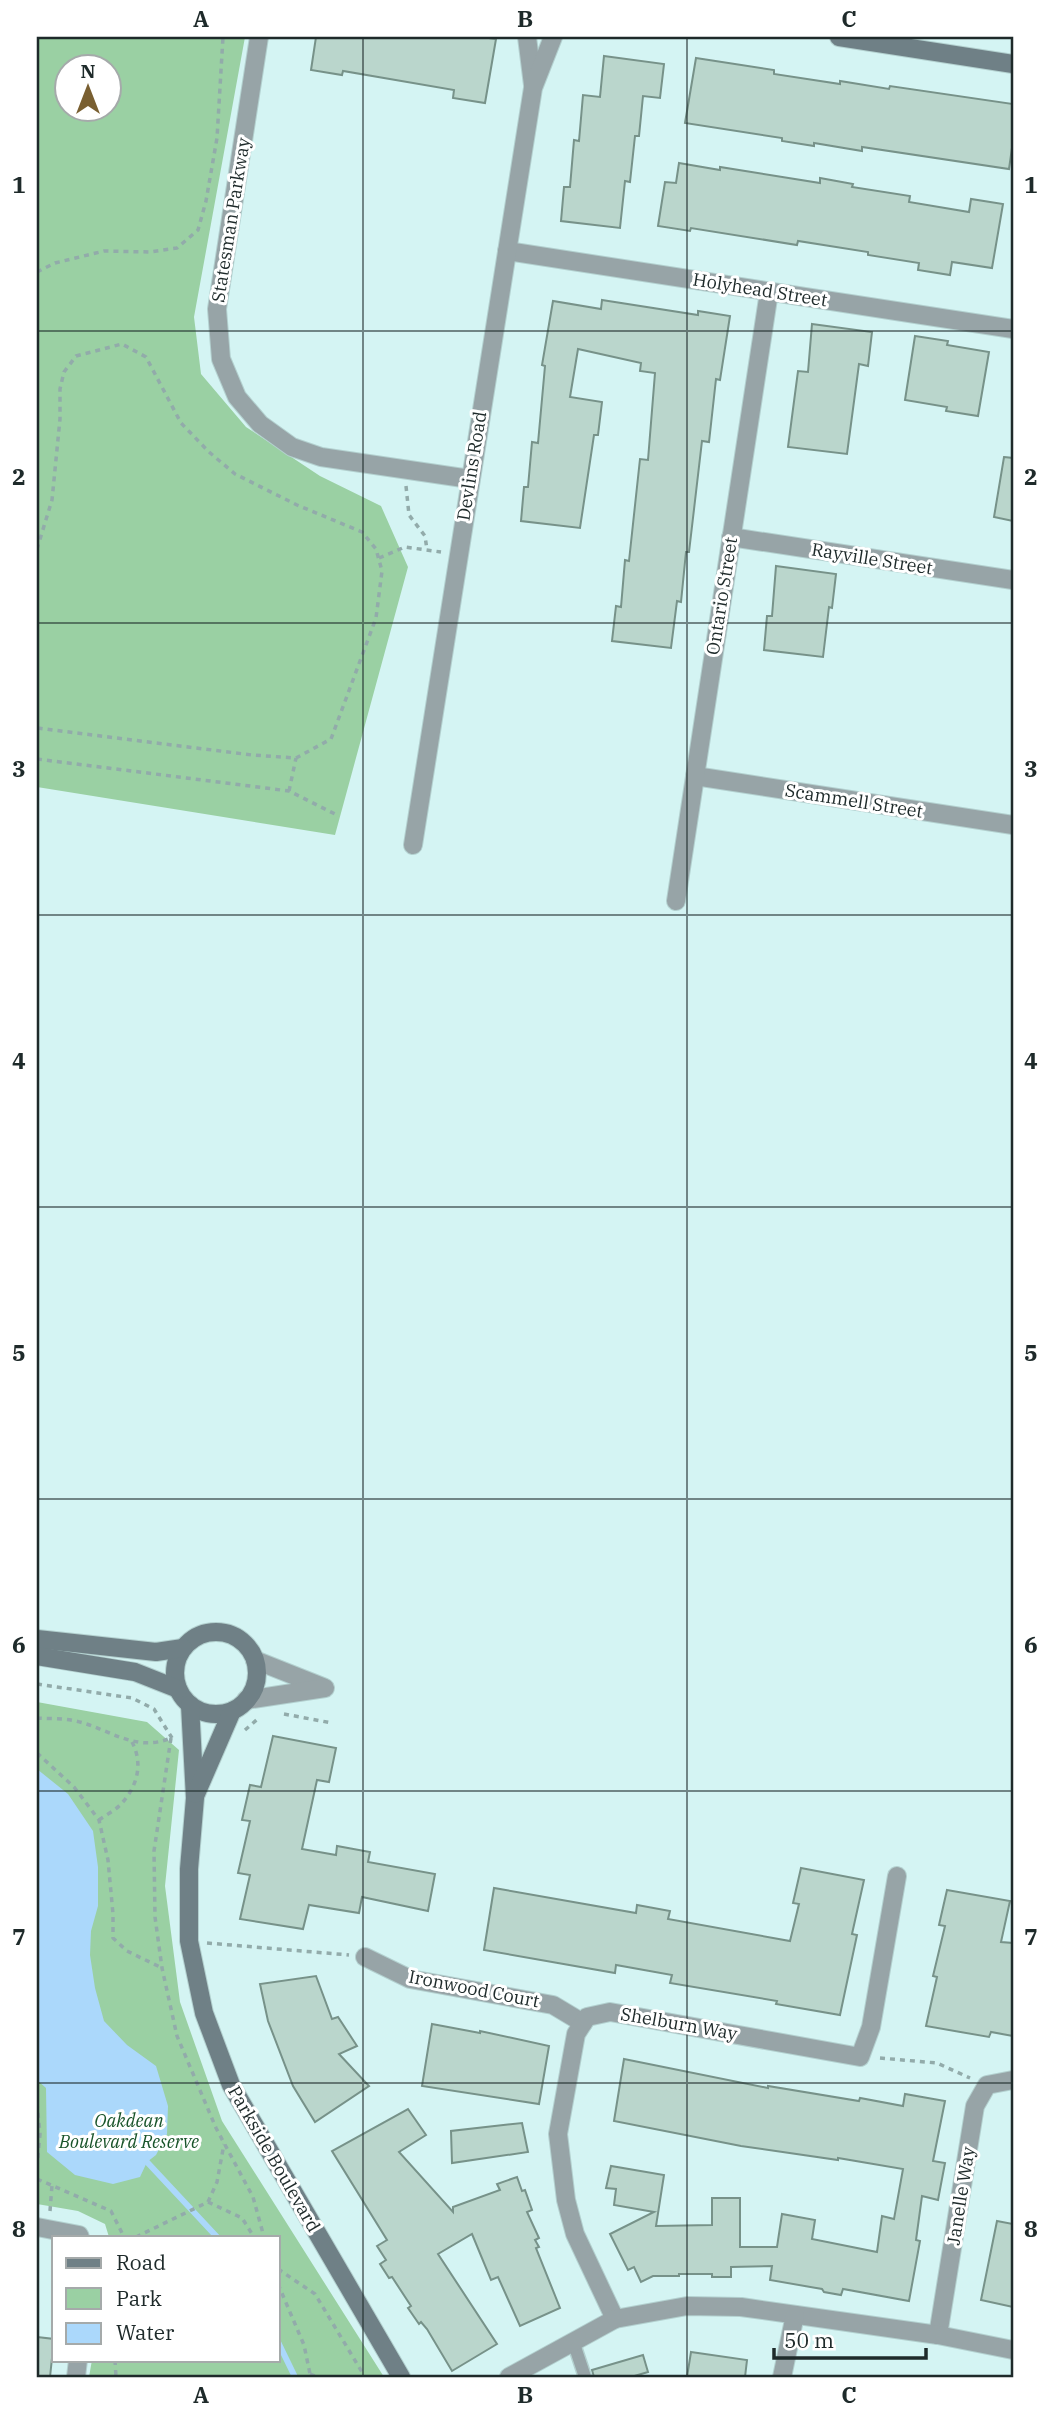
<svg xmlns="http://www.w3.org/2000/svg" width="1050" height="2414" viewBox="0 0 1050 2414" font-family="'IBM Plex Serif',serif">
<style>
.green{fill:#9ad0a3;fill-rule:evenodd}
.water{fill:#abd8fb}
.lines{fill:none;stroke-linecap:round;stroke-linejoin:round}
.stream{stroke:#abd8fb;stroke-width:6}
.building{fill:#bad6cc;stroke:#779289;stroke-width:2}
.lane-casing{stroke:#b3d0cf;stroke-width:15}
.street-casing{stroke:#b3d0cf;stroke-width:20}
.secondary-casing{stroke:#b3d0cf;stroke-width:20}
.path{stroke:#92abaa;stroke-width:3.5;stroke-dasharray:5 5;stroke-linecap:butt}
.lane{stroke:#97a4a7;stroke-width:12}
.street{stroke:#97a4a7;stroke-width:18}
.secondary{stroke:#6f8086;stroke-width:18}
.grid{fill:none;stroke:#1e2a2a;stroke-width:2;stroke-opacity:0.55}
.labels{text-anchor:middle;stroke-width:6;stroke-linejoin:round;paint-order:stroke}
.street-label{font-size:18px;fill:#1e2a2a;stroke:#fff}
.park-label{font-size:18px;font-style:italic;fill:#19542a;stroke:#fff}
.neatline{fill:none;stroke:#1e2a2a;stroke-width:2.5}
.grid-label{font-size:23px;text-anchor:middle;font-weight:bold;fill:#1e2a2a}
</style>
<rect width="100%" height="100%" fill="#d4f4f3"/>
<g class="green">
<path d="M 37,37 L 245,37 L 194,317 L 201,374 L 246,427 L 320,476 L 381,506 L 408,567 L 335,835 L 37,787 ZM 66,66 L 108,66 L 108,108 L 66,108 Z"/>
<polygon points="37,1702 147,1722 179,1750 165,1886 180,2002 222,2121 384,2377 89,2377 92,2360 278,2360 278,2237 109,2237 105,2224 78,2211 37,2204"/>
</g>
<polygon class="water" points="37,1769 68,1794 93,1831 98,1867 98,1906 91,1931 90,1955 95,1988 104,2021 127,2045 156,2066 168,2106 167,2134 156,2155 147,2162 140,2177 113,2184 75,2175 47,2152 46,2088 37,2080"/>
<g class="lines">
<g class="stream">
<polyline points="147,2162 217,2237"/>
<polyline points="278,2342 295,2377"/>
</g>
</g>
<g class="building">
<polygon points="316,37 481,37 496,39 485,103 453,98 454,90 343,71 342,75 311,70"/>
<polygon points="604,56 664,64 660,98 643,96 639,136 635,136 630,182 625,181 620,228 561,221 564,187 570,187 574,140 579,141 583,95 600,97"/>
<polygon points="696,58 774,70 774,74 840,84 840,81 889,89 890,86 1013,104 1013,141 1009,169 862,147 862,151 814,143 814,146 782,141 782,138 685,123"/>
<polygon points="679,163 720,170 720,167 820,183 820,178 853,184 852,187 910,196 909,202 969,212 971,199 1003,204 992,268 952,262 950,275 918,270 919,263 868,255 868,252 798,241 797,245 691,228 690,231 658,226 665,182 676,183"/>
<polygon points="602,300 698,315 698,311 730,316 720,380 716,379 709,442 702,441 689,552 686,552 681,602 677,601 671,648 612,641 616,606 621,607 625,560 629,561 640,459 648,460 655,373 640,371 641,363 578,349 570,397 602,402 598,435 594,435 580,528 521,521 524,487 528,487 532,442 538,443 545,366 542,365 553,301 601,309"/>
<polygon points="812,324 872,332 868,366 859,364 847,454 788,447 798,371 808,372"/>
<polygon points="915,336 948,341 947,345 989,352 978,416 946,411 947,407 905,400"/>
<polygon points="1004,457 1013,458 1013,521 994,517"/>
<polygon points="776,566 836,574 832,608 829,607 823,657 764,650 767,616 772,616"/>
<polygon points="273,1736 336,1748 329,1782 317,1780 302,1849 336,1855 337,1846 370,1852 368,1862 435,1874 428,1911 362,1897 359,1913 309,1905 303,1929 240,1919 250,1875 238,1873 250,1821 242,1820 250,1785 261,1787"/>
<polygon points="801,1868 864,1880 852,1934 857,1935 840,2015 776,2004 777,2001 670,1983 672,1975 616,1965 615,1973 484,1950 494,1888 636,1913 637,1905 670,1911 668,1919 790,1941 799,1904 793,1903"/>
<polygon points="947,1890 1010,1901 1001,1942 1013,1943 1013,2036 991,2032 989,2037 926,2026 937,1977 933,1976 945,1926 939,1925"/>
<polygon points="316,1976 332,2019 338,2017 357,2046 339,2054 369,2086 315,2122 293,2086 268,2021 260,1984"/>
<polygon points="432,2024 480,2033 480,2031 549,2046 539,2104 422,2086"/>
<polygon points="624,2059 768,2088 768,2086 859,2101 860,2098 903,2106 905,2094 945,2101 933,2161 945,2163 938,2200 922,2196 916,2240 920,2241 909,2301 843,2289 841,2295 824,2292 822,2289 770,2280 772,2266 731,2267 731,2277 712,2277 712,2274 679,2274 679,2276 653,2276 641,2282 634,2267 628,2270 610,2234 654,2212 614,2205 616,2189 606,2188 611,2166 664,2175 656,2226 712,2225 712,2198 740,2198 740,2247 777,2247 782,2214 815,2220 812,2239 877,2252 882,2216 894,2219 903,2169 838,2158 838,2160 741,2146 614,2121"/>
<polygon points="408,2109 426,2135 399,2152 453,2212 453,2207 500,2190 497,2184 517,2177 522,2191 525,2190 532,2210 527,2212 539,2238 535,2240 539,2247 536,2248 560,2308 520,2326 498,2277 491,2280 472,2234 438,2254 497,2344 452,2371 427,2329 421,2322 419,2324 408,2308 411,2306 392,2277 389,2278 380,2264 386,2260 377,2246 387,2240 332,2151"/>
<polygon points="522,2123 528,2152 452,2163 451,2131"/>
<polygon points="997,2221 1013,2224 1013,2307 981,2300"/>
<polygon points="37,2337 54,2339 50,2377 37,2377"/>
<polygon points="691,2352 747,2360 745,2377 687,2377"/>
<polygon points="643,2355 648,2372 631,2377 594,2377 592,2370"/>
</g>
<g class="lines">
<g class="lane-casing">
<polyline id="lane" points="573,2341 585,2377"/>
</g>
<g class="street-casing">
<g id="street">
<polyline points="259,37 217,309 221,359 237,397 260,424 292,447 321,457 470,479"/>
<polyline points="527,37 533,85"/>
<polyline points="507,251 1013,329"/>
<polyline points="731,537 1013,580"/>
<polyline points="695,776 1013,825"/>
<polyline points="413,845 533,88 553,37"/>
<polyline points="676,901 769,292"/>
<polyline points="255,1660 323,1687"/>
<polyline points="246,1700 325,1688"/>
<polyline points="365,1957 410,1979 553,2005 583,2023"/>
<polyline points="37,2227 79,2235 80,2237"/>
<polyline points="615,2319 575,2234 566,2200 558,2134 576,2034 587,2017 610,2012 860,2057 871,2027 897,1876"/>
<polyline points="938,2335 975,2106 987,2085 1013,2080"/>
<polyline points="76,2377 78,2360"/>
<polyline points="509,2377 615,2319 687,2306 741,2307 938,2335 1013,2350"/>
<polyline points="782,2377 795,2315"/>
</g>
</g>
<g class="secondary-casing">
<g id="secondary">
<polyline points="839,37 1013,64"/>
<circle cx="216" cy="1673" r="41"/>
<polyline points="37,1639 156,1652 183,1648"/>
<polyline points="37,1656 135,1672 178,1689"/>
<polyline points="190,1705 195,1798 189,1869 189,1941 204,2013 231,2085 401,2377"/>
<polyline points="196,1794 232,1711"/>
</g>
</g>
<g class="path">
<polyline points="37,272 55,263 104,251 150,252 177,248 198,230 206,201 217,138 223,37"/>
<polyline points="406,486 409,515 425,536 427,550"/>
<polyline points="37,549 52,500 60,419 60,389 64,372 76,356 122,344 146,357 181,423 209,452 235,474 297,505 362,532 376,549 382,571 376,618 331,739 296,758 252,755 37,728"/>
<polyline points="379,558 405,547 441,552"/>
<polyline points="37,759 289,791 337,815"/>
<polyline points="289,791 296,758"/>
<polyline points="37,1684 132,1698 154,1709 172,1738"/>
<polyline points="284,1714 332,1723"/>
<path d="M 37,1718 C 49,1719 63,1718 76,1721 C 110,1729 135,1753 171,1738"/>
<polyline points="245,1730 260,1717"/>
<polyline points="171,1738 154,1851 155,1917 162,1968 177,2036 216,2128 253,2197 264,2237"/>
<polyline points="37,1753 74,1787 99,1820 108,1860 113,1914 113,1938 127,1951 162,1968"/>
<path d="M 99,1820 C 106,1815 116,1810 122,1803 C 138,1785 143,1763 132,1742"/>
<polyline points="207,1943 349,1955"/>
<polyline points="880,2058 937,2063 970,2078"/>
<polyline points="37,2103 40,2134 37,2167"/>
<polyline points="37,2179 111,2211 124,2237"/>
<polyline points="208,2202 242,2218 254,2237"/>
<polyline points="50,2211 52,2185"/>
<polyline points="136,2237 208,2202 217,2182 224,2144"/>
<polyline points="278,2269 315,2294 365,2377"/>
<polyline points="278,2284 304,2345 310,2374 307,2377"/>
<polyline points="115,2360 116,2377"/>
<polyline points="310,2374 317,2377"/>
</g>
<use href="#lane" class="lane"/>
<use href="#street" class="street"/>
<use href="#secondary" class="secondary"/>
</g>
<path class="grid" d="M 363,37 L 363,2377M 687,37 L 687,2377M 37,331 L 1013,331M 37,623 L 1013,623M 37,915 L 1013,915M 37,1207 L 1013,1207M 37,1499 L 1013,1499M 37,1791 L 1013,1791M 37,2083 L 1013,2083"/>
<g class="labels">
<g class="street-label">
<text transform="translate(231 220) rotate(-81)" y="6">Statesman Parkway</text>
<text transform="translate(760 290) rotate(9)" y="6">Holyhead Street</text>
<text transform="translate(472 466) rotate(-81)" y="6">Devlins Road</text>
<text transform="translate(872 559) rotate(9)" y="6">Rayville Street</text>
<text transform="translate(722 596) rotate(-81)" y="6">Ontario Street</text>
<text transform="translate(854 801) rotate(9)" y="6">Scammell Street</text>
<text transform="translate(474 1989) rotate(11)" y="6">Ironwood Court</text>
<text transform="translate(679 2024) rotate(10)" y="6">Shelburn Way</text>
<text transform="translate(274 2159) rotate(60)" y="6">Parkside Boulevard</text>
<text transform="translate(961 2196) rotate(-81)" y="6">Janelle Way</text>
</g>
<g class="park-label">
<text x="129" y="2127">Oakdean<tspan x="129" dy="21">Boulevard Reserve</tspan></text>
</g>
</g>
<rect width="1050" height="2414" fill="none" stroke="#ffffff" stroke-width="77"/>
<rect x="52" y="2236" width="228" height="126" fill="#ffffff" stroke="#a5aaaa" stroke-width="2"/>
<rect x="66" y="2258" width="35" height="10" fill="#6f8086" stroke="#a5aaaa" stroke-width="2"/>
<text x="116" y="2270" font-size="21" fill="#1e2a2a">Road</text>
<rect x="66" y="2288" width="35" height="21" fill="#9ad0a3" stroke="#a5aaaa" stroke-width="2"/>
<text x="116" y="2306" font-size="21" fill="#1e2a2a">Park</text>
<rect x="66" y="2323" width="35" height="21" fill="#abd8fb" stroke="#a5aaaa" stroke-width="2"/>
<text x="116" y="2340" font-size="21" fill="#1e2a2a">Water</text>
<g transform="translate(88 88)"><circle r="33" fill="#ffffff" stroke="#a5aaaa" stroke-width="2"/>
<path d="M0-5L12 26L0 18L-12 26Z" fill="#795f31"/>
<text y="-10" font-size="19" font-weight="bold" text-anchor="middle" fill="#1e2a2a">N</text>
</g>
<path d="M774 2348v10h152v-10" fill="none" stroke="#1e2a2a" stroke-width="3.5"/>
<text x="784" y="2348" font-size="21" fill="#1e2a2a" stroke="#ffffff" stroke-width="5" paint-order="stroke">50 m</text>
<rect x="38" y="38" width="974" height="2338" class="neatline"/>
<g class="grid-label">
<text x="201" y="27">A</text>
<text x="525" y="27">B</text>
<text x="849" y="27">C</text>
<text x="19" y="193">1</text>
<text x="1031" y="193">1</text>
<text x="19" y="485">2</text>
<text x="1031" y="485">2</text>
<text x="19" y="777">3</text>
<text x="1031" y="777">3</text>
<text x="19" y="1069">4</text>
<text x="1031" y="1069">4</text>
<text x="19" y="1361">5</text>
<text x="1031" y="1361">5</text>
<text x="19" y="1653">6</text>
<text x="1031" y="1653">6</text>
<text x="19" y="1945">7</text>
<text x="1031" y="1945">7</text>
<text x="19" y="2237">8</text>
<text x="1031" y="2237">8</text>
<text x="201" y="2403">A</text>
<text x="525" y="2403">B</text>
<text x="849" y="2403">C</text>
</g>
</svg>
